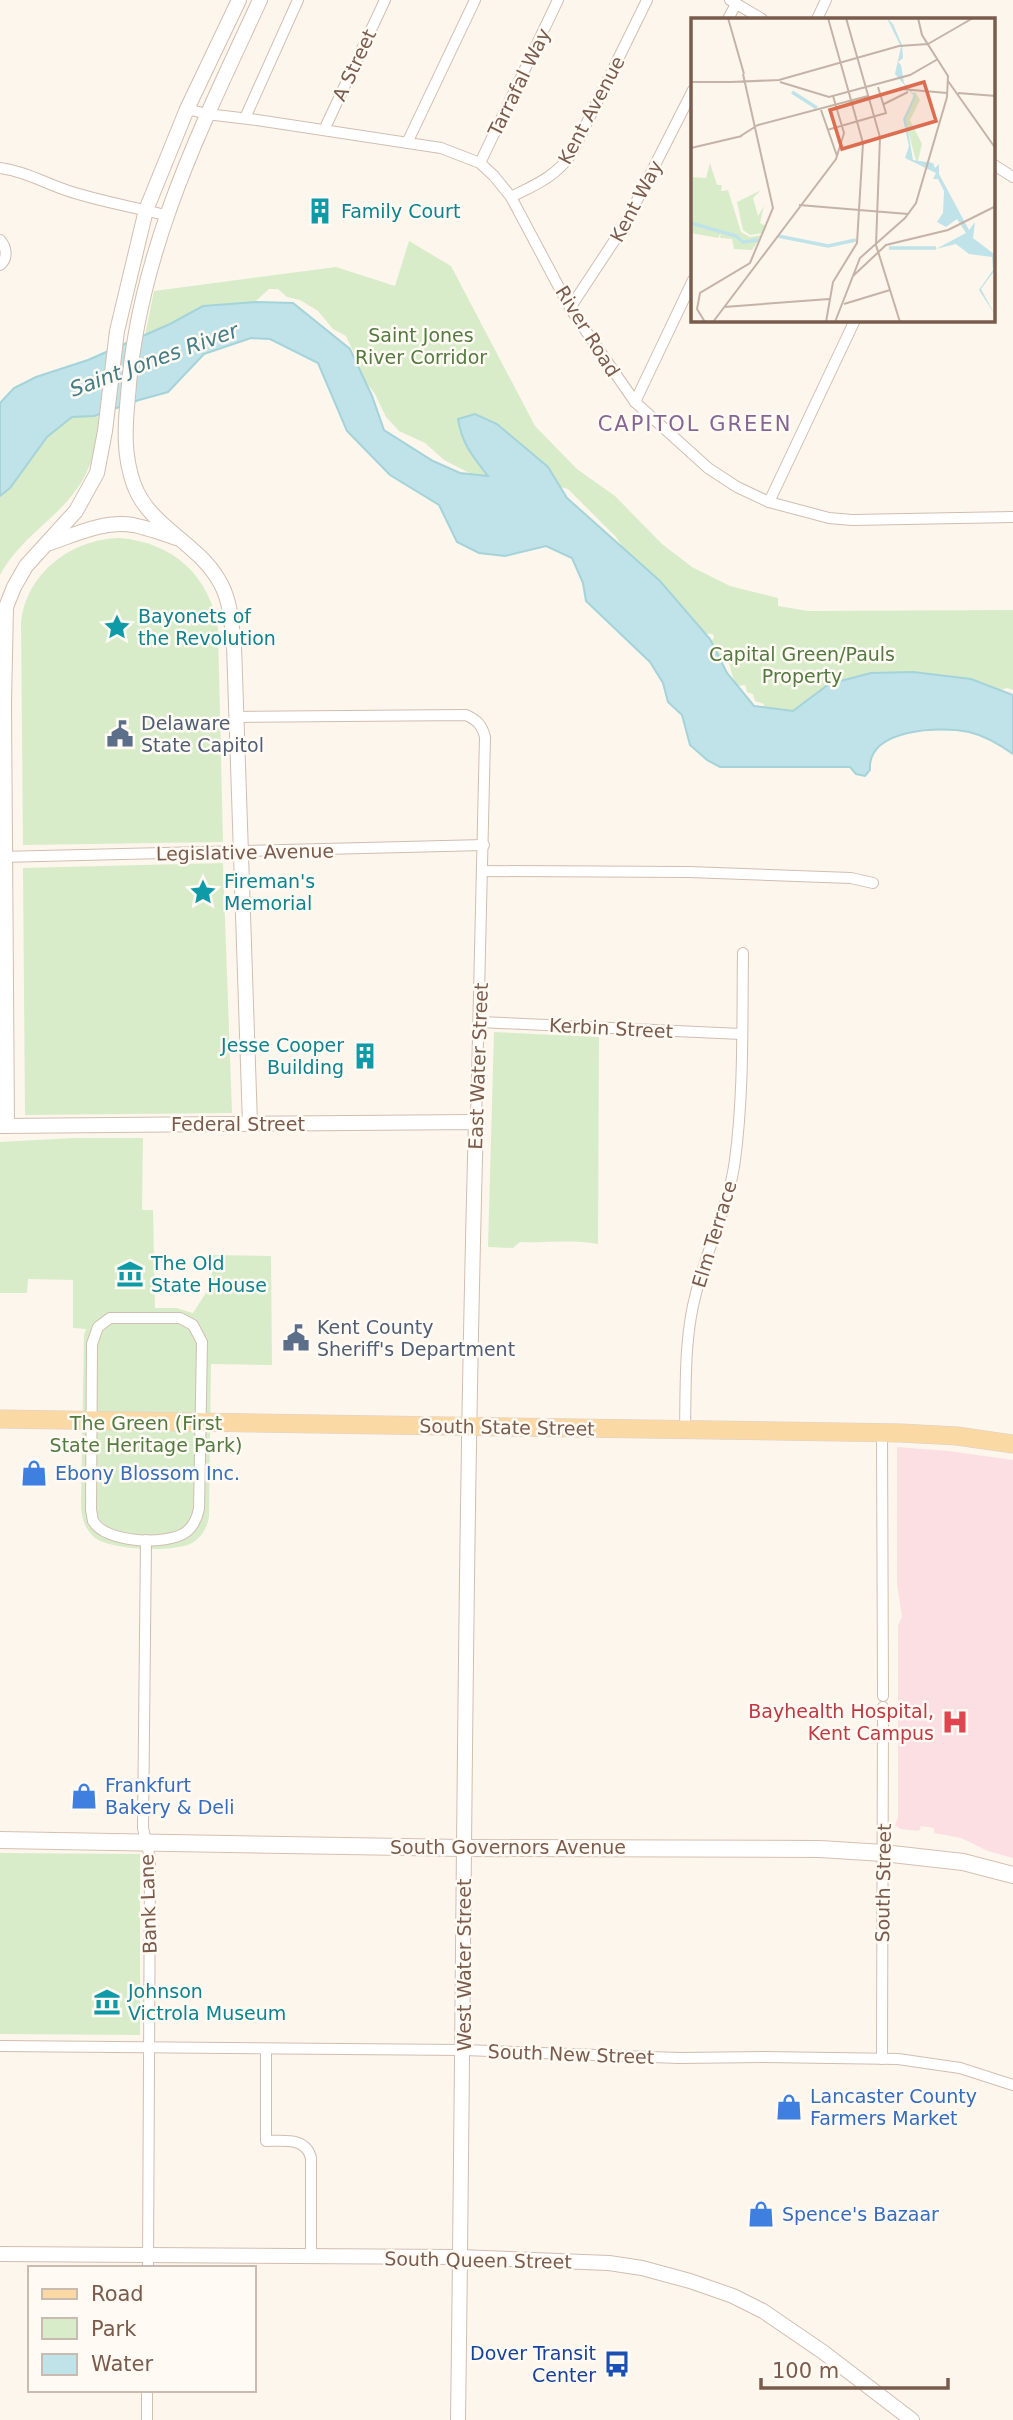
<svg xmlns="http://www.w3.org/2000/svg" width="1013" height="2420" viewBox="0 0 1013 2420" font-family="'DejaVu Sans',sans-serif">
<style>
.medical{fill:#fbdfe3}
.green{fill:#d8ecc9}
.water{fill:#bfe3e8;stroke:#a5d3da;stroke-width:2}
.lines{fill:none;stroke-linecap:round;stroke-linejoin:round}
.minor-casing{stroke:#d1beb0;stroke-width:12}
.tertiary-casing{stroke:#d1beb0;stroke-width:16}
.secondary-casing{stroke:#d6c0b0;stroke-width:18}
.primary-casing{stroke:#dad1cd;stroke-width:19}
.minor{stroke:#fff;stroke-width:10}
.tertiary{stroke:#fff;stroke-width:14}
.secondary{stroke:#fff;stroke-width:16}
.primary{stroke:#fbd9a5;stroke-width:18}
.labels{text-anchor:middle;stroke-width:5;stroke-linejoin:round;paint-order:stroke}
.street-label{font-size:19px;fill:#7a5c4d;stroke:#fffaf3}
.culture-label{font-size:19px;fill:#0d838f;stroke:#fffaf3;text-anchor:start}
.park-label{font-size:19px;fill:#537a41;stroke:#fffaf3}
.service-label{font-size:19px;fill:#4e5e75;stroke:#fffaf3;text-anchor:start}
.shop-label{font-size:19px;fill:#366cbe;stroke:#fffaf3;text-anchor:start}
.health-label{font-size:19px;fill:#be3a42;stroke:#fffaf3;text-anchor:end}
.transit-label{font-size:19px;fill:#164399;stroke:#fffaf3;text-anchor:end}
.water-label{font-size:21px;font-style:italic;fill:#437c86;stroke:#fffaf3}
.neighbourhood-label{font-size:21px;letter-spacing:2px;fill:#846695;stroke:#fffaf3}
.inset-river{fill:none;stroke:#bfe3e8;stroke-width:3.5}
.inset-road{fill:none;stroke:#c5b3a7;stroke-width:2}
.view{fill:#dc6d51;fill-opacity:0.15;stroke:#dc6d51;stroke-width:3.5}
.inset-edge{fill:none;stroke:#7a5c4d;stroke-width:3.5}
</style>
<rect width="100%" height="100%" fill="#fdf6ec"/>
<polygon class="medical" points="897,1447 948,1451 1013,1460 1013,1858 988,1851 961,1838 934,1833 934,1828 921,1826 919,1831 900,1829 895,1825 898,1818 898,1626 902,1617 897,1584"/>
<g class="green">
<path d="M 409,241 L 451,266 L 535,426 L 577,469 L 615,496 L 662,544 L 692,567 L 730,586 L 778,598 L 778,606 L 808,611 L 1013,610 L 1013,690 L 1007,688 L 1001,690 L 990,689 L 865,706 L 763,716 L 764,704 L 755,701 L 753,694 L 747,692 L 745,685 L 738,686 C 730,678 733,665 724,656 L 719,657 L 708,644 L 714,638 L 713,634 L 693,633 L 697,625 L 674,597 L 650,590 L 616,537 L 568,489 L 556,486 L 481,479 L 444,460 L 425,443 L 399,431 L 386,417 L 375,394 L 358,372 L 354,353 L 346,336 L 333,329 L 318,311 L 300,300 L 287,297 L 278,289 L 269,289 L 257,300 L 182,337 L 144,340 L 154,291 L 336,267 L 395,286 Z"/>
<path d="M 98,414 C 100,423 98,432 96,441 C 85,510 30,521 0,575 L 0,496 C 28,475 38,433 71,418 C 79,414 90,417 98,414 Z"/>
<path d="M 119,538 C 173,542 210,576 218,629 L 223,842 L 23,845 L 21,622 C 26,573 72,539 119,538 Z"/>
<polygon points="223,863 232,1113 25,1115 23,868"/>
<path d="M 494,1032 L 599,1037 L 598,1244 C 572,1239 546,1243 520,1242 L 513,1248 L 488,1247 Z"/>
<path d="M 74,1138 L 143,1138 L 142,1210 L 153,1210 L 155,1308 L 176,1308 L 193,1313 L 211,1285 L 213,1255 L 271,1256 L 272,1365 L 211,1364 L 209,1517 C 207,1528 202,1537 192,1543 C 173,1553 112,1550 95,1538 C 84,1529 81,1516 81,1503 L 84,1335 L 86,1329 L 73,1328 L 73,1280 L 28,1279 L 27,1293 L 0,1293 L 0,1142 Z"/>
<polygon points="0,1853 140,1854 140,2035 0,2034"/>
</g>
<path class="water" d="M 257,302 L 293,303 L 350,349 L 372,396 L 384,430 L 433,461 L 460,473 L 488,476 C 473,457 462,444 458,419 L 475,414 L 497,424 L 548,467 L 567,498 L 660,581 L 710,639 L 727,673 L 754,706 L 793,711 L 829,684 L 871,673 L 913,672 L 971,679 L 1013,695 L 1013,754 C 999,744 986,736 969,732 C 941,726 867,728 870,770 L 865,776 L 856,774 L 850,767 L 720,767 L 707,760 L 690,745 L 682,715 L 668,702 L 663,683 L 650,662 L 586,601 L 583,583 L 572,558 L 546,546 L 505,556 L 479,553 L 457,542 L 439,505 L 390,475 L 347,431 L 318,363 L 270,339 L 251,338 L 204,354 L 168,392 L 139,400 L 94,416 L 72,417 L 47,437 L 10,488 L 0,496 L 0,403 L 14,388 L 36,377 L 88,360 L 170,324 L 203,306 Z"/>
<g class="lines">
<g class="minor-casing">
<g id="minor">
<polyline points="730,0 762,19"/>
<polyline points="728,19 736,4"/>
<polyline points="817,19 826,0"/>
<polyline points="187,109 207,114 257,120 441,148 480,163 494,176 511,197 570,308 635,402 708,468 737,487 769,502 829,518 852,520 1013,517"/>
<polyline points="245,118 298,0"/>
<polyline points="324,130 385,0"/>
<polyline points="407,143 475,0"/>
<polyline points="480,163 558,0"/>
<polyline points="994,165 1013,177"/>
<path d="M 0,168 C 23,171 41,181 63,189 C 96,201 131,206 165,215"/>
<path d="M 511,197 C 535,185 557,176 572,153 L 647,0"/>
<path d="M 0,240 C 7,247 8,259 0,265"/>
<polyline points="570,308 624,226 693,90"/>
<polyline points="635,402 693,280"/>
<polyline points="769,502 855,320"/>
<path d="M 236,717 L 466,715 C 477,720 482,725 485,737 L 476,1122"/>
<polyline points="0,857 484,845"/>
<polyline points="483,871 689,872 851,878 873,883"/>
<polyline points="480,1022 741,1034"/>
<path d="M 110,1318 L 180,1318 L 193,1325 L 202,1342 L 199,1509 C 197,1518 194,1526 186,1532 C 167,1546 105,1543 93,1521 C 92,1517 92,1513 91,1510 L 92,1344 L 98,1327 Z"/>
<path d="M 685,1430 C 686,1384 684,1338 696,1293 C 707,1248 729,1206 735,1160 C 744,1092 742,1022 743,953"/>
<polyline points="882,1432 883,1696"/>
<polyline points="146,1540 143,1828 150,1858 148,2268"/>
<polyline points="0,2046 464,2050 679,2058 765,2057 898,2059 960,2068 1013,2085"/>
<path d="M 266,2049 L 266,2141 C 284,2141 306,2137 311,2158 L 311,2258"/>
<polyline points="882,2059 883,1707"/>
<polyline points="147,2420 147,2390"/>
</g>
</g>
<g class="tertiary-casing">
<g id="tertiary">
<path d="M 47,544 C 74,535 104,520 133,525 C 148,528 162,533 176,538"/>
<path d="M 250,1124 L 234,645 C 231,622 231,599 218,579 C 196,542 149,526 134,485 C 123,455 125,426 128,396 C 138,252 201,128 260,0"/>
<path d="M 0,1126 L 476,1122 C 464,1555 464,1987 458,2420"/>
<polyline points="7,1126 4,703 6,607 14,587 26,566 76,511 97,473 105,431 117,331 146,210 187,109 239,0"/>
<polyline points="0,2254 460,2257 609,2263 642,2268 690,2281 733,2296 763,2311 823,2352 912,2420"/>
</g>
</g>
<g class="secondary-casing">
<polyline id="secondary" points="0,1840 464,1848 820,1849 883,1853 963,1862 1013,1875"/>
</g>
<g class="primary-casing">
<polyline id="primary" points="0,1419 901,1433 957,1436 1013,1444"/>
</g>
<use href="#minor" class="minor"/>
<use href="#tertiary" class="tertiary"/>
<use href="#secondary" class="secondary"/>
<use href="#primary" class="primary"/>
</g>
<defs>
<g id="building-bare" transform="scale(2.1)"><path d="M-4-6H4V6H1V3H-1V6H-4ZM-2.5-4.3h1.7v1.8h-1.7ZM.8-4.3h1.7v1.8H.8ZM-2.5-1h1.7V.8h-1.7ZM.8-1h1.7V.8H.8Z" fill="#0f9aa8" stroke="#fffaf3" stroke-width="2.5" paint-order="stroke"/></g>
<g id="sight-bare" transform="scale(2.1)"><path d="M0-6L1.8-2.2L6-1.7L2.9 1.2L3.7 5.4L0 3.3L-3.7 5.4L-2.9 1.2L-6-1.7L-1.8-2.2Z" fill="#0f9aa8" stroke="#fffaf3" stroke-width="2.5" paint-order="stroke"/></g>
<g id="civic-bare" transform="scale(2.1)"><path d="M-.6-6.5H3V-4.5H.6V-3L4-1V1h2V6H-6V1h2V-1L-.6-3ZM-1.2 2.5V6h2.4V2.5Z" fill="#5c6f8a" stroke="#fffaf3" stroke-width="2.5" paint-order="stroke"/></g>
<g id="museum-bare" transform="scale(2.1)"><path d="M0-6L6-3V-2H-6V-3ZM-5-1h2V3h-2ZM-1-1h2V3h-2ZM3-1h2V3H3ZM-6 4H6V6H-6Z" fill="#0f9aa8" stroke="#fffaf3" stroke-width="2.5" paint-order="stroke"/></g>
<g id="shop-bare" transform="scale(2.1)"><path d="M-5-2.5h2.3a2.7 3.5 0 0 1 5.4 0H5L5.5 6h-11ZM-1.5-2.5h3a1.5 2.3 0 0 0-3 0Z" fill="#3f7fe0" stroke="#fffaf3" stroke-width="2.5" paint-order="stroke"/></g>
<g id="hospital-bare" transform="scale(2.1)"><path d="M-5-5h3v3.5h4V-5h3V5h-3V1.5h-4V5h-3Z" fill="#e0444e" stroke="#fffaf3" stroke-width="2.5" paint-order="stroke"/></g>
<g id="bus-bare" transform="scale(2.1)"><path d="M-5-6H5V4H4V6H2V4H-2V6H-4V4H-5ZM-3.5-4V0h7V-4ZM-3.5 1.2v1.5H-2V1.2ZM2 1.2v1.5H3.5V1.2Z" fill="#1a4fb4" stroke="#fffaf3" stroke-width="2.5" paint-order="stroke"/></g>
</defs>
<g fill-rule="evenodd">
<use href="#building-bare" x="320" y="211"/>
<use href="#sight-bare" x="117" y="627"/>
<use href="#civic-bare" x="120" y="734"/>
<use href="#sight-bare" x="203" y="892"/>
<use href="#building-bare" x="365" y="1056"/>
<use href="#museum-bare" x="130" y="1274"/>
<use href="#civic-bare" x="296" y="1338"/>
<use href="#shop-bare" x="34" y="1473"/>
<use href="#hospital-bare" x="955" y="1722"/>
<use href="#shop-bare" x="84" y="1796"/>
<use href="#museum-bare" x="107" y="2002"/>
<use href="#shop-bare" x="789" y="2107"/>
<use href="#shop-bare" x="761" y="2214"/>
<use href="#bus-bare" x="617" y="2364"/>
</g>
<g class="labels">
<g class="street-label">
<text transform="translate(354 65) rotate(-65)" y="7">A Street</text>
<text transform="translate(519 82) rotate(-64)" y="7">Tarrafal Way</text>
<text transform="translate(591 110) rotate(-62)" y="7">Kent Avenue</text>
<text transform="translate(636 201) rotate(-62)" y="7">Kent Way</text>
<text transform="translate(588 331) rotate(58)" y="7">River Road</text>
<text transform="translate(245 852) rotate(-1)" y="7">Legislative Avenue</text>
<text transform="translate(611 1028) rotate(3)" y="7">Kerbin Street</text>
<text transform="translate(478 1066) rotate(-88)" y="7">East Water Street</text>
<text x="238" y="1131">Federal Street</text>
<text transform="translate(714 1234) rotate(-73)" y="7">Elm Terrace</text>
<text transform="translate(507 1427) rotate(1)" y="7">South State Street</text>
<text x="508" y="1854">South Governors Avenue</text>
<text transform="translate(883 1883) rotate(-89)" y="7">South Street</text>
<text transform="translate(148 1904) rotate(-92)" y="7">Bank Lane</text>
<text transform="translate(464 1965) rotate(-90)" y="7">West Water Street</text>
<text transform="translate(571 2054) rotate(2)" y="7">South New Street</text>
<text transform="translate(478 2260) rotate(1)" y="7">South Queen Street</text>
</g>
<g class="culture-label">
<text x="341" y="218">Family Court</text>
<text x="138" y="623">Bayonets of<tspan x="138" dy="22">the Revolution</tspan></text>
<text x="224" y="888">Fireman's<tspan x="224" dy="22">Memorial</tspan></text>
<text x="344" y="1052" text-anchor="end">Jesse Cooper<tspan x="344" dy="22">Building</tspan></text>
<text x="151" y="1270">The Old<tspan x="151" dy="22">State House</tspan></text>
<text x="128" y="1998">Johnson<tspan x="128" dy="22">Victrola Museum</tspan></text>
</g>
<g class="park-label">
<text x="421" y="342">Saint Jones<tspan x="421" dy="22">River Corridor</tspan></text>
<text x="802" y="661">Capital Green/Pauls<tspan x="802" dy="22">Property</tspan></text>
<text x="146" y="1430">The Green (First<tspan x="146" dy="22">State Heritage Park)</tspan></text>
</g>
<g class="service-label">
<text x="141" y="730">Delaware<tspan x="141" dy="22">State Capitol</tspan></text>
<text x="317" y="1334">Kent County<tspan x="317" dy="22">Sheriff's Department</tspan></text>
</g>
<g class="shop-label">
<text x="55" y="1480">Ebony Blossom Inc.</text>
<text x="105" y="1792">Frankfurt<tspan x="105" dy="22">Bakery &amp; Deli</tspan></text>
<text x="810" y="2103">Lancaster County<tspan x="810" dy="22">Farmers Market</tspan></text>
<text x="782" y="2221">Spence's Bazaar</text>
</g>
<g class="health-label">
<text x="934" y="1718">Bayhealth Hospital,<tspan x="934" dy="22">Kent Campus</tspan></text>
</g>
<g class="transit-label">
<text x="596" y="2360">Dover Transit<tspan x="596" dy="22">Center</tspan></text>
</g>
<g class="water-label">
<text transform="translate(154 360) rotate(-20)" y="7">Saint Jones River</text>
</g>
<g class="neighbourhood-label">
<text x="695" y="431">CAPITOL GREEN</text>
</g>
</g>
<g transform="translate(691 18)">
<rect width="304" height="304" fill="#fdf6ec"/>
<path d="M 224,73 L 229,82 L 219,102 L 231,126 L 226,146 L 214,102 ZM 19,145 L 26,167 L 31,167 L 30,173 L 37,172 L 50,214 L 59,219 L 71,217 L 61,232 L 43,231 L 41,221 L 29,220 L 30,215 L 27,220 L 0,215 L 0,159 L 15,160 ZM 70,172 L 62,180 L 67,198 L 73,188 L 69,205 L 75,208 L 72,215 L 59,217 L 52,212 L 46,184 Z" fill="#d8ecc9"/>
<path d="M 196,0 L 202,6 L 211,27 L 212,40 L 207,44 L 210,47 L 213,65 L 225,78 L 215,101 L 222,142 L 242,145 L 244,150 L 248,146 L 248,156 L 278,212 L 284,204 L 282,220 L 303,236 L 304,252 L 290,271 L 304,297 L 288,272 L 302,252 L 301,239 L 278,236 L 265,226 L 245,231 L 275,215 L 266,201 L 255,209 L 246,204 L 252,195 L 253,173 L 247,161 L 242,161 L 245,155 L 214,140 L 218,128 L 212,101 L 223,78 L 204,56 L 210,29 Z" fill="#bfe3e8"/>
<path class="inset-river" d="M 101,74 L 126,90M 0,205 L 45,218 L 52,224 L 67,222M 87,218 L 137,228 L 165,222M 198,230 L 245,230"/>
<path class="inset-road" d="M 37,0 L 53,56M 155,0 L 189,119 L 185,227 L 209,304M 237,26 L 282,0M 257,63 L 305,131M 0,64 L 42,64M 40,64 L 88,62 L 208,28 L 237,26M 89,64 L 138,79 L 219,57 L 247,41M 267,75 L 305,78M 190,77 L 210,71 L 256,75M 193,86 L 217,74M 130,92 L 146,138M 136,112 L 195,95 L 187,69M 48,119 L 67,107 L 177,78M 0,130 L 51,118M 108,187 L 217,196M 162,258 L 195,227 L 257,212 L 305,188M 153,286 L 199,272M 33,289 L 138,281M 14,304 L 6,291 L 9,275 L 59,245 L 82,190 L 52,56M 22,304 L 145,141 L 153,115 L 142,78M 135,304 L 142,264 L 166,225 L 172,125 L 137,0M 144,304 L 169,240 L 214,200 L 225,185 L 256,79 L 257,58 L 231,17 L 227,0"/>
<path class="view" d="M 233,64 L 245,103 L 151,131 L 139,92 Z"/>
<rect width="304" height="304" class="inset-edge"/>
</g>
<rect x="28" y="2266" width="228" height="126" fill="#fffaf3" stroke="#cabbb1" stroke-width="2"/>
<rect x="42" y="2289" width="35" height="10" fill="#fbd9a5" stroke="#cabbb1" stroke-width="2"/>
<text x="91" y="2301" font-size="21" fill="#7a5c4d">Road</text>
<rect x="42" y="2318" width="35" height="21" fill="#d8ecc9" stroke="#cabbb1" stroke-width="2"/>
<text x="91" y="2336" font-size="21" fill="#7a5c4d">Park</text>
<rect x="42" y="2354" width="35" height="21" fill="#bfe3e8" stroke="#cabbb1" stroke-width="2"/>
<text x="91" y="2371" font-size="21" fill="#7a5c4d">Water</text>
<path d="M761 2378v10h187v-10" fill="none" stroke="#7a5c4d" stroke-width="3.5"/>
<text x="772" y="2378" font-size="21" fill="#7a5c4d" stroke="#fffaf3" stroke-width="5" paint-order="stroke">100 m</text>
</svg>
